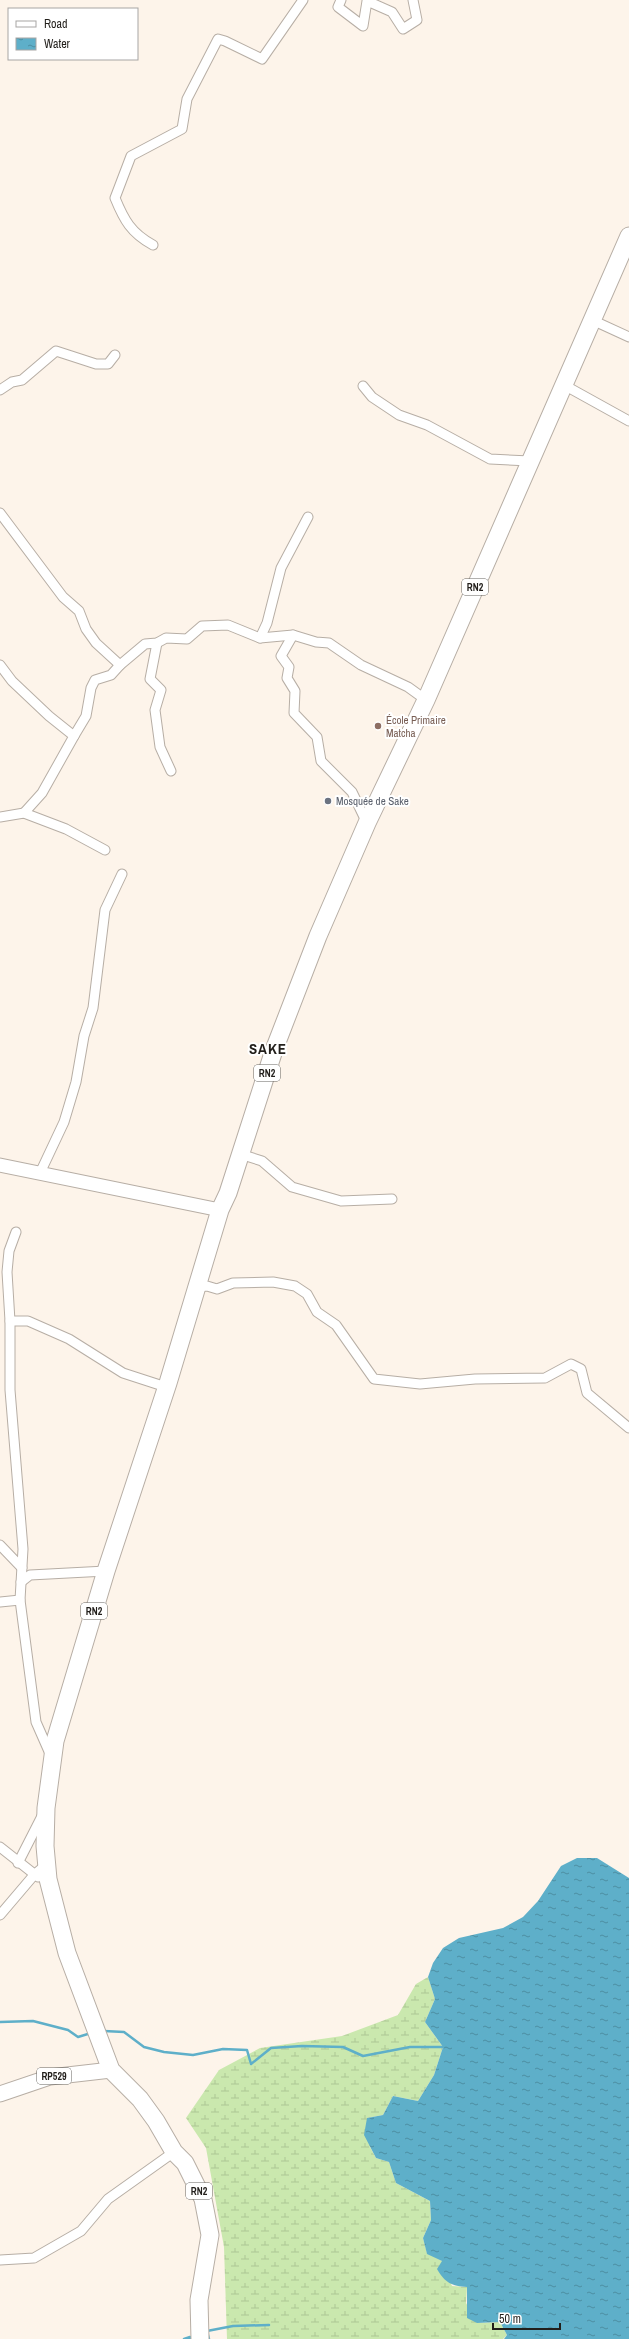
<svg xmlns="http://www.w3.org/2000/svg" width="629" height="2339" viewBox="0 0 629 2339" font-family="'Archivo Narrow',sans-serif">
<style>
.wetland{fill:url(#wetland-marsh)}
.water{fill:url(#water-ripples)}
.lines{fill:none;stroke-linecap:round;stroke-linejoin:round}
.stream{stroke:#5eafc9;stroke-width:2.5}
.street-casing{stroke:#b7aea5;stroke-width:11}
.secondary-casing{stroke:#b7aea5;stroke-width:15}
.primary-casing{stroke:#b7aea5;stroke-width:17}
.highway-casing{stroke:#b7aea5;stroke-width:19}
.street{stroke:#fff;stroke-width:9}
.secondary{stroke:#fff;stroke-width:13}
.primary{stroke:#fff;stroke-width:15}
.highway{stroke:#fff;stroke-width:17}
.education-dot{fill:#8d6e63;stroke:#fff;stroke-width:1.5}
.worship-dot{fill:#6b7280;stroke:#fff;stroke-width:1.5}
.labels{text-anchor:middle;stroke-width:4;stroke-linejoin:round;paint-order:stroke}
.shield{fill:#fff;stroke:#64625f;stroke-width:1}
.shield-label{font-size:10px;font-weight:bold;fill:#221f1b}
.education-label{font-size:11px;fill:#785e54;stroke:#fff;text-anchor:start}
.worship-label{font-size:11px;fill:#5b616d;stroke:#fff;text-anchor:start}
.district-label{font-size:15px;font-weight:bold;letter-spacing:1px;fill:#221f1b;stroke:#fff}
</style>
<defs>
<pattern id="wetland-marsh" width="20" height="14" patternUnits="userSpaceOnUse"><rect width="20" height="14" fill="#cae8ae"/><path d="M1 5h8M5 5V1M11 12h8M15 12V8" fill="none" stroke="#adc795"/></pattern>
<pattern id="water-ripples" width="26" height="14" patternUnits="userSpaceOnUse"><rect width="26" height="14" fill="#5eafc9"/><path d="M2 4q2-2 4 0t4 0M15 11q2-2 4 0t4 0" fill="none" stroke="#4d8ea2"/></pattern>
</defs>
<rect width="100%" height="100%" fill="#fdf4ea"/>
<polygon class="wetland" points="428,1977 435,1999 425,2022 443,2047 434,2075 418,2101 393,2096 383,2115 367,2118 370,2147 376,2158 389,2162 396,2183 430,2201 431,2220 423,2238 427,2253 442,2261 452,2286 467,2287 466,2303 477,2323 500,2322 507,2335 503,2339 227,2339 224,2247 206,2148 186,2118 219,2070 260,2048 342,2036 398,2015 416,1984"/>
<path class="water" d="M 577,1858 L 597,1858 L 629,1878 L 629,2339 L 504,2339 L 507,2335 L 500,2322 L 477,2323 L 467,2318 L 467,2287 C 452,2286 445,2283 437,2269 L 442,2261 L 427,2254 L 423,2238 L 431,2220 L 430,2201 L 396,2183 L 389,2162 L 376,2158 L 364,2135 L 367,2118 L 383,2115 L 393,2096 L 418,2101 L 434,2075 L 443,2047 L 425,2022 L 435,1999 L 428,1977 L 433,1963 L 443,1948 L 459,1938 L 503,1928 L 523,1917 L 538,1901 L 561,1866 Z"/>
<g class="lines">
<g class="stream">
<polyline points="0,2022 33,2021 68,2030 78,2037 91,2033"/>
<polyline points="104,2031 124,2032 144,2047 164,2052 193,2055 223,2049 247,2050 251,2064 271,2048 302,2046 343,2047 363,2056 410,2047 443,2047"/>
<polyline points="184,2339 190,2337 190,2339"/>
<polyline points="209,2339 207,2331 233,2326 269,2325"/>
</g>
<g class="street-casing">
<g id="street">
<polyline points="341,0 338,7 363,26 367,1 392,12 403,29 417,20 413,0"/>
<path d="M 153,245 C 131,233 124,220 115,198 L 131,156 L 182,129 L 187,99 L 218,39 L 225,41 L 262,59 L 303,0"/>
<polyline points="592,320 629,337"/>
<polyline points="564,385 629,421"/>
<polyline points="363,386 372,397 399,415 427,425 490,459 530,461"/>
<polyline points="0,390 12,382 22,380 56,351 96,364 108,364 115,355"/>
<polyline points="0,513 63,597 79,611 86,629 96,643 120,665 145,644 157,643 166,638 187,639 202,626 228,625 260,638 293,635 316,642 329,643 361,665 408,687 426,700"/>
<polyline points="293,635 281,656 289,667 287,678 295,691 294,713 317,737 321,761 352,792 367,823"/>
<polyline points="260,638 267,623 281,568 308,517"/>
<polyline points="157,643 150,679 161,690 155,710 160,747 171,771"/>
<polyline points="0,665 12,681 49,716 74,736 42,793 24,813"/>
<polyline points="74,736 86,716 91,688 95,680 111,675 120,665"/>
<polyline points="0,817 24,813 66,829 105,850"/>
<polyline points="240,1154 262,1161 292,1187 341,1201 392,1199"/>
<polyline points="40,1173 64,1122 76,1082 84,1036 93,1008 105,910 122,874"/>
<polyline points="16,1232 9,1251 7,1272 10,1321 10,1390 23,1549 20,1600 36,1722 51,1756"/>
<polyline points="198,1287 207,1286 217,1289 233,1283 273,1282 295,1286 307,1294 317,1312 336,1325 374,1379 420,1384 475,1379 545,1378 571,1364 581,1369 587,1393 629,1428"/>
<polyline points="10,1321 28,1321 69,1339 123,1373 163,1386 168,1383"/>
<polyline points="0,1545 22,1568"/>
<polyline points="21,1582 30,1575 106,1571"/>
<polyline points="0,1602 20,1600"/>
<polyline points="0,1847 38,1877"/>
<polyline points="18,1863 42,1816"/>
<polyline points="0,1915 34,1875 47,1864"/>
<polyline points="0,2260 34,2258 81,2231 108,2199 174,2152"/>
</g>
</g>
<g class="secondary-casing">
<polyline id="secondary" points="0,1165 220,1210"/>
</g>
<g class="primary-casing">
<polyline id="primary" points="0,2094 50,2077 111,2070"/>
</g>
<g class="highway-casing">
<polyline id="highway" points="200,2339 199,2300 210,2235 203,2199 185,2163 174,2152 156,2121 140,2099 111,2070 67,1953 48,1879 45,1846 46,1808 55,1741 106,1571 168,1383 220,1210 228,1193 274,1050 318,936 367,823 426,700 629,236"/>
</g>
<use href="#street" class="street"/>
<use href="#secondary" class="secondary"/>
<use href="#primary" class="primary"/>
<use href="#highway" class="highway"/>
</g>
<circle class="education-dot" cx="378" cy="726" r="4"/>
<circle class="worship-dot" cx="328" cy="801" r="4"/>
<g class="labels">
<g class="shield">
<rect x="462" y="579" width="26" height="16" rx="3"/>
<rect x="254" y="1065" width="26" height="16" rx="3"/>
<rect x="81" y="1603" width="26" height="16" rx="3"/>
<rect x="37" y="2068" width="34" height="16" rx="3"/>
<rect x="186" y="2183" width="26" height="16" rx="3"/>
</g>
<g class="shield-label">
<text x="475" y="591">RN2</text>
<text x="267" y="1077">RN2</text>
<text x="94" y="1615">RN2</text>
<text x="54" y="2080">RP529</text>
<text x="199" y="2195">RN2</text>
</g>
<g class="education-label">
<text x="386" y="724">École Primaire<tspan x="386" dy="13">Matcha</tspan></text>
</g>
<g class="worship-label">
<text x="336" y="805">Mosquée de Sake</text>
</g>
<g class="district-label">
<text x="268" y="1054">SAKE</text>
</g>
</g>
<rect x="8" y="8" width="130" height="52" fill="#ffffff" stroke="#a7a5a4"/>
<rect x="16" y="21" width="20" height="6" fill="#ffffff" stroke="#a7a5a4"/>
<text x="44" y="28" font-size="12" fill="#221f1b">Road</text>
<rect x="16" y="38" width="20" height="12" fill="url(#water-ripples)" stroke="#a7a5a4"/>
<text x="44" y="48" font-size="12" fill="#221f1b">Water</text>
<path d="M493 2323v6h67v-6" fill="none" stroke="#221f1b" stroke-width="2"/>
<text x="499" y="2323" font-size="12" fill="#221f1b" stroke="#ffffff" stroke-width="3" paint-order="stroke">50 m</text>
</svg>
